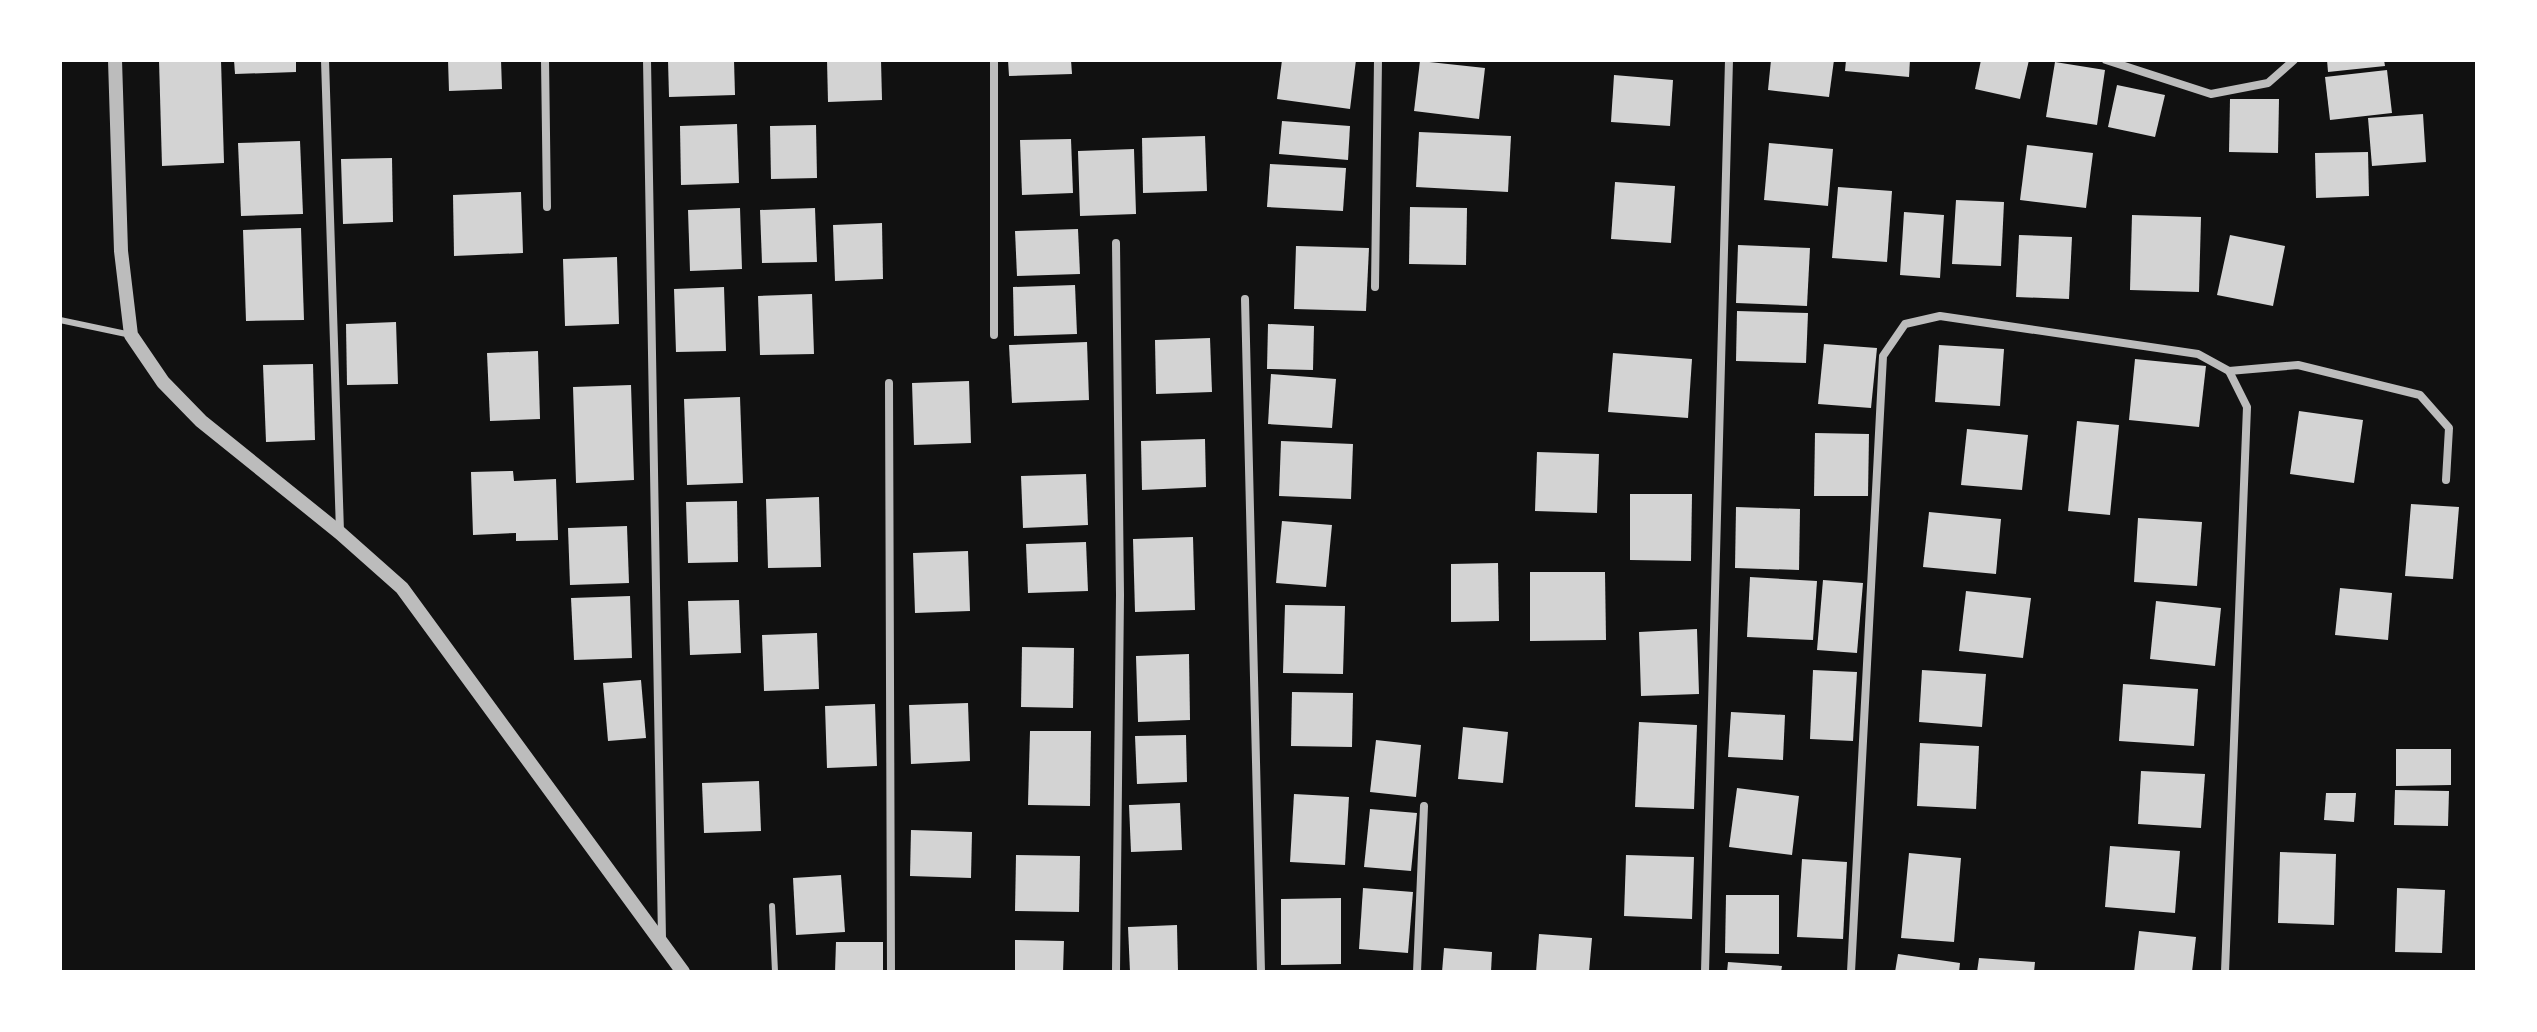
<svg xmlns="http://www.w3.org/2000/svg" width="2537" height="1032" viewBox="0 0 2537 1032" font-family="Signika,sans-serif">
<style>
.building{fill:#d3d3d3}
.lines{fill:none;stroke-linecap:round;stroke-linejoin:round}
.service{stroke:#bcbcbc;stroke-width:6}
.minor{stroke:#bcbcbc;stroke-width:8}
.tertiary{stroke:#bcbcbc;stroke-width:14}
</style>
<rect width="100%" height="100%" fill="#111"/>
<g class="building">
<polygon points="159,60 221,60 224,163 162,166"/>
<polygon points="234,60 296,60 296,72 235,74"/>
<polygon points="448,60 501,60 502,89 449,91"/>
<polygon points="668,60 734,60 735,95 669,97"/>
<polygon points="827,60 881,60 882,100 828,102"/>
<polygon points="1008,60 1071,60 1072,74 1009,76"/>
<polygon points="1282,60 1356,60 1350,109 1277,99"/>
<polygon points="1771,60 1834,60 1829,97 1768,90"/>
<polygon points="1846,60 1910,60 1909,77 1845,71"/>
<polygon points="1981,60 2029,60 2020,99 1975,89"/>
<polygon points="2327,60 2384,60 2385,66 2328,72"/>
<polygon points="1420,61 1485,68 1479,119 1414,111"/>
<polygon points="2055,62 2105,70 2097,125 2046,117"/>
<polygon points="2387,70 2392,113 2330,120 2325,77"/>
<polygon points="1614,75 1673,80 1670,126 1611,122"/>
<polygon points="2117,85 2165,95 2155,137 2108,127"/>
<polygon points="2230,99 2279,99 2278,153 2229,152"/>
<polygon points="2423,114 2426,162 2372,166 2368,118"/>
<polygon points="1282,121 1350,126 1348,160 1279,154"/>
<polygon points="737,124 739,183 681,185 680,126"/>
<polygon points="816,125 817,178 771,179 770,126"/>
<polygon points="1419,132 1511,136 1508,192 1416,187"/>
<polygon points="1205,136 1207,191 1143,193 1142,138"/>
<polygon points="1071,139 1073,193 1022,195 1020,140"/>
<polygon points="300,141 303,214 241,216 238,143"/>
<polygon points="1769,143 1833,149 1828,206 1764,200"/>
<polygon points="2027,145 2093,153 2086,208 2020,200"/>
<polygon points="1134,149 1136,214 1080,216 1078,151"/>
<polygon points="2368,152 2369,196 2316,198 2315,153"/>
<polygon points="392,158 393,222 343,224 341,159"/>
<polygon points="1270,164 1346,168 1343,211 1267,207"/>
<polygon points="1615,182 1675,186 1671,243 1611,239"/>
<polygon points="1838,187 1892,191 1887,262 1832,258"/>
<polygon points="521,192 523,253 454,256 453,195"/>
<polygon points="1956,200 2004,202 2001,266 1952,264"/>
<polygon points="1410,207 1467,208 1466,265 1409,264"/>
<polygon points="740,208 742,269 690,271 688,210"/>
<polygon points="815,208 817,262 762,263 760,210"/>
<polygon points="1904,212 1944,215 1940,278 1900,275"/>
<polygon points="2132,215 2201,217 2199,292 2130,290"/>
<polygon points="882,223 883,279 835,281 833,225"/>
<polygon points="301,228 304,320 246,321 243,230"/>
<polygon points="1078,229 1080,274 1017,276 1015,231"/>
<polygon points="2019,235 2072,237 2069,299 2016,297"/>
<polygon points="2230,235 2285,246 2273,306 2217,295"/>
<polygon points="1738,245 1810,248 1807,306 1736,303"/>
<polygon points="1296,246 1369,248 1366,311 1294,309"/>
<polygon points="617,257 619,324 565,326 563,259"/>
<polygon points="1075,285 1077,334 1014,336 1013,287"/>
<polygon points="724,287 726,351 676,352 674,289"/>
<polygon points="812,294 814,354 760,355 758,296"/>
<polygon points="1737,311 1808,313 1806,363 1736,361"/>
<polygon points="396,322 398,384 347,385 346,324"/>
<polygon points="1268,324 1314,326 1313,370 1267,369"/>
<polygon points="1210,338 1212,392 1156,394 1155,340"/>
<polygon points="1087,342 1089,400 1012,403 1009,345"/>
<polygon points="1824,344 1877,348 1871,408 1818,404"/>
<polygon points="1939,345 2004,349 2000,406 1935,402"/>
<polygon points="538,351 540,419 490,421 487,353"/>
<polygon points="1613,353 1692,359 1688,418 1608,412"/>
<polygon points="2135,359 2206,366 2199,427 2129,420"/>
<polygon points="313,364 315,440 266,442 263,365"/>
<polygon points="1271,374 1336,379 1332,428 1268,424"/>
<polygon points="969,381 971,443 914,445 912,383"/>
<polygon points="631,385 634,480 576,483 573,387"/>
<polygon points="740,397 743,483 687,485 684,399"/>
<polygon points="2299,411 2363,420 2354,483 2290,474"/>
<polygon points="2077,421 2119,425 2110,515 2068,511"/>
<polygon points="1967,429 2028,435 2022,490 1961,485"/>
<polygon points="1815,433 1869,434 1868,496 1814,496"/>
<polygon points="1205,439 1206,487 1142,490 1141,441"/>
<polygon points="1281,441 1353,444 1351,499 1279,496"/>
<polygon points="1537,452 1599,454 1597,513 1535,511"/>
<polygon points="513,471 514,481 556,479 558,540 516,541 516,533 473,535 471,472"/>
<polygon points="1086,474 1088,525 1023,528 1021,476"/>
<polygon points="1630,494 1692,494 1691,561 1630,560"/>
<polygon points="819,497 821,567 768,568 766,499"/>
<polygon points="737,501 738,562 688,563 686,502"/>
<polygon points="2411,504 2459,507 2453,579 2405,576"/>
<polygon points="1736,507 1800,509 1799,570 1735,568"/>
<polygon points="1929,512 2001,519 1996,574 1923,567"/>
<polygon points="2138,518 2202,522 2197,586 2134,582"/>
<polygon points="1282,521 1332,525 1326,587 1276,583"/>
<polygon points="627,526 629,583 570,585 568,528"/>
<polygon points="1193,537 1195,610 1135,612 1133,539"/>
<polygon points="1086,542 1088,591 1028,593 1026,544"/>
<polygon points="968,551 970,611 915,613 913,553"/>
<polygon points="1498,563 1499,621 1451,622 1451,564"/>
<polygon points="1530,572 1605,572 1606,640 1530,641"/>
<polygon points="1750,577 1817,581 1813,640 1747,637"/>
<polygon points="1823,580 1863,583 1857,653 1817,650"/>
<polygon points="2340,588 2392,593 2388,640 2335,635"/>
<polygon points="1966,591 2031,598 2023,658 1959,651"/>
<polygon points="630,596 632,658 574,660 571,598"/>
<polygon points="739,600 741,653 690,655 688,601"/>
<polygon points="2156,601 2221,608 2215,666 2150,659"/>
<polygon points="1285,605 1345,606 1343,674 1283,673"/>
<polygon points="1697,629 1699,694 1641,696 1639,632"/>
<polygon points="817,633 819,689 764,691 762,635"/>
<polygon points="1022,647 1074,648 1073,708 1021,707"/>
<polygon points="1189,654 1190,720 1138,722 1136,656"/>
<polygon points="1813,670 1857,672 1853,741 1810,739"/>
<polygon points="1922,670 1986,674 1982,727 1919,722"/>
<polygon points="641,680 646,738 608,741 603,683"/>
<polygon points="2123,684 2198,689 2194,746 2119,741"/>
<polygon points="1292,692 1353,693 1352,747 1291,746"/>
<polygon points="968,703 970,761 911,764 909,705"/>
<polygon points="875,704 877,766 827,768 825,706"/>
<polygon points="1731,712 1785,715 1783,760 1728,757"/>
<polygon points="1639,722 1697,725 1694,809 1635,807"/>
<polygon points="1463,727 1508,732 1503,783 1458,779"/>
<polygon points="1030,731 1091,731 1090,806 1028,805"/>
<polygon points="1186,735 1187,782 1137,784 1135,736"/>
<polygon points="1376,740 1421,745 1416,797 1370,792"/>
<polygon points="1920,743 1979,746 1976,809 1917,806"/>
<polygon points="2396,749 2451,749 2451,785 2396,786"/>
<polygon points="2141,771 2205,774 2201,828 2138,824"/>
<polygon points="759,781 761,831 704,833 702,783"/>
<polygon points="1737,788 1799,796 1792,855 1729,847"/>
<polygon points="2395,790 2449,791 2448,826 2394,825"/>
<polygon points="2326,793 2356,793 2354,822 2324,820"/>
<polygon points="1294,794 1349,797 1345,865 1290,862"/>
<polygon points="1180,803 1182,850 1131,852 1129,805"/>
<polygon points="1370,809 1417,813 1411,871 1364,867"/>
<polygon points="911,830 972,832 971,878 910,876"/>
<polygon points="2110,846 2180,851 2175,913 2105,907"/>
<polygon points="2280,852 2336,854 2334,925 2278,923"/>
<polygon points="1909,853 1961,858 1954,942 1901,938"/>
<polygon points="1016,855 1080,856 1079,912 1015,911"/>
<polygon points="1626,855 1694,857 1692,919 1624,916"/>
<polygon points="1802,859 1847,862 1843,939 1797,937"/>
<polygon points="841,875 845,932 796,935 793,878"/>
<polygon points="1363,888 1413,892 1408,953 1359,949"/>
<polygon points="2397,888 2445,890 2442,953 2395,952"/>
<polygon points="1726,895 1779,895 1779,954 1725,953"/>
<polygon points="1341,898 1341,964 1281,965 1281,899"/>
<polygon points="1177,925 1178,972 1130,972 1128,927"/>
<polygon points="2139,931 2196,937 2192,972 2134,972"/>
<polygon points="1539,934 1592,938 1589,972 1536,972"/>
<polygon points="1015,940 1064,941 1063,972 1015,972"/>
<polygon points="836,942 883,942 883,972 835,972"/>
<polygon points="1444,948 1492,952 1491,972 1442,972"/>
<polygon points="1898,954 1960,963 1959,972 1895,972"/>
<polygon points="1979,958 2035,962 2034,972 1977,972"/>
<polygon points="1728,962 1782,966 1781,972 1727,972"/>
</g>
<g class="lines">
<g class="service">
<polyline points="60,320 131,335"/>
<polyline points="772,906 775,972"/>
</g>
<g class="minor">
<polyline points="325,60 340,532"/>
<polyline points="545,60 547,207"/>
<polyline points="647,60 662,939"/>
<polyline points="2106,60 2211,94 2268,83 2294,60"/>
<polyline points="1375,287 1378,60"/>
<polyline points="1245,299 1261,972"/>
<polyline points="994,335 994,60"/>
<polyline points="2229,371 2298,365 2420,395 2449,428 2446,480"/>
<polyline points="889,383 891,972"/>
<polyline points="1116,972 1120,595 1116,243"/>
<polyline points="1417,972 1424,806"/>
<polyline points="1705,972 1729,60"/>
<polyline points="1851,972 1883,356 1905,324 1940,316 2198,354 2229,371 2247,407 2225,972"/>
</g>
<polyline class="tertiary" points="115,60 121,251 131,335 163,382 201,421 340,533 402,588 683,972"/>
</g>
<rect width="2537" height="1032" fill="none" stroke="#ffffff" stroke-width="124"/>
</svg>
